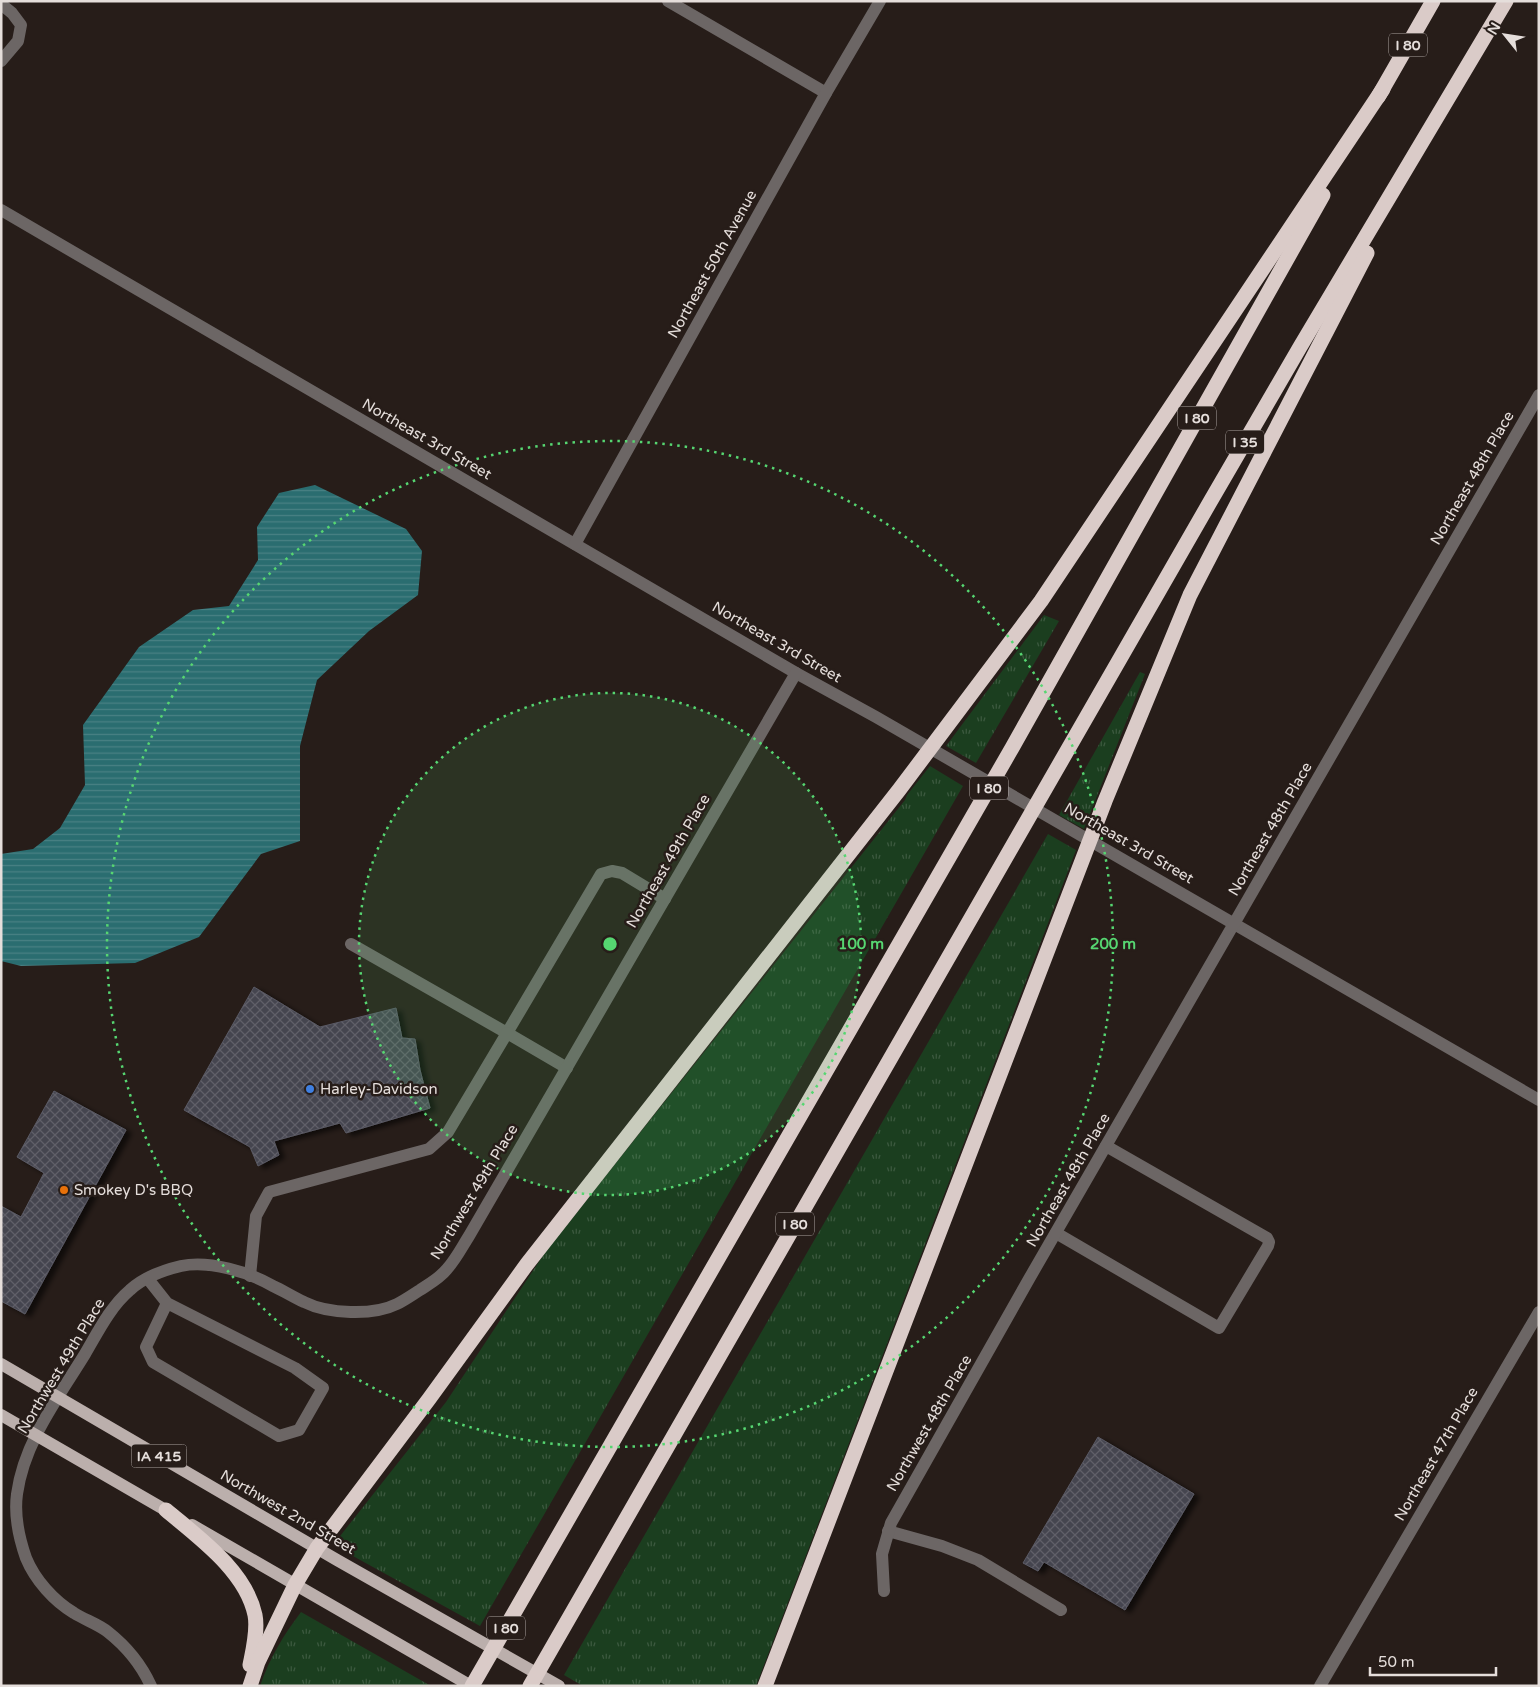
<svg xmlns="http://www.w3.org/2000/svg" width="1540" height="1687" viewBox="0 0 1540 1687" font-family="'Varela Round',sans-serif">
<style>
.grass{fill:url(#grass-tufts)}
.water{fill:url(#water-rules)}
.building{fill:url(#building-cross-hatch);stroke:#5a5a65;filter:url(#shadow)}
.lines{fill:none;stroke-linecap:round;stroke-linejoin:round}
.minor{stroke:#6c6665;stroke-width:12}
.major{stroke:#bbafac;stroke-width:12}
.highway{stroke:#dacbc8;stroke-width:15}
.ring{fill:none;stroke:#56d671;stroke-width:2.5;stroke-dasharray:2.5 5}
.shop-dot{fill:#3f7fe0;stroke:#271d19;stroke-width:2}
.food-dot{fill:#e8710a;stroke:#271d19;stroke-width:2}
.labels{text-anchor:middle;stroke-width:5;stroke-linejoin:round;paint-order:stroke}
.shield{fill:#271d19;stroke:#aca4a1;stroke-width:1}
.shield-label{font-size:14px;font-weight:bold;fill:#e5dedb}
.street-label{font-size:15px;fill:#e5dedb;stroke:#271d19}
.poi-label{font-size:15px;fill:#e5dedb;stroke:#271d19;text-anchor:start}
.centre{fill:#56d671;stroke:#271d19;stroke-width:2.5}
.ring-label{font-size:15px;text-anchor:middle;font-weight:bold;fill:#56d671;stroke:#271d19;stroke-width:5;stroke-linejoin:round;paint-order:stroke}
</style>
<defs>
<pattern id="grass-tufts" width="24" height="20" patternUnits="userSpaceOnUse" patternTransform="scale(1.25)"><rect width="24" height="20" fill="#1b3e1f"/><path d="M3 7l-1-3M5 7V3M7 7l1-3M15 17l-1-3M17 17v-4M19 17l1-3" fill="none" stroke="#3c593f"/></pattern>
<pattern id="water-rules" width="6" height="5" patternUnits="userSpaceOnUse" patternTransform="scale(1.25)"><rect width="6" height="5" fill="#2a6d70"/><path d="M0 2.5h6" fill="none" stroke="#498184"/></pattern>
<pattern id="building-cross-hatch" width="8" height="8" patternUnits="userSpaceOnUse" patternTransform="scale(1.25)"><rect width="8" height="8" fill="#45454f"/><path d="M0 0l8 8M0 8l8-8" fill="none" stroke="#605f68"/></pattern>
<filter id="shadow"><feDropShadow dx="5.5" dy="3" stdDeviation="2.5" flood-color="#0009"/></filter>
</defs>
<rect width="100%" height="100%" fill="#271d19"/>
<g class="grass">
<polygon points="1044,615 1059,621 976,763 946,746"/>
<polygon points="1140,672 1145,674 1084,829 1059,815"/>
<polygon points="930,766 963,786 480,1626 333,1545 446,1402 546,1251 905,800 907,795"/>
<polygon points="1048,834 1076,850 756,1686 583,1686 564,1675"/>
<path d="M 301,1612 L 431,1686 L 260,1686 C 270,1657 283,1636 301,1612 Z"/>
</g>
<polygon class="water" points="315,485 406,529 422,551 418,595 369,631 317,680 300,746 300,841 261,854 199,937 135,963 21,966 1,961 1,854 33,849 60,828 85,785 83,725 139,647 193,610 229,606 258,560 257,527 279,493"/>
<g class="building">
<polygon points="254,987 320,1027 396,1008 402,1038 415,1039 420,1070 430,1108 346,1133 340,1123 274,1141 279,1155 258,1166 250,1147 184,1110"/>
<polygon points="54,1091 126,1130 25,1314 1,1301 1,1206 21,1217 44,1173 17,1157"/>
<polygon points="1098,1437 1194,1494 1125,1610 1044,1562 1038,1571 1023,1563"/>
</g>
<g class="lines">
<g class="minor">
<polyline points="668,1 826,93"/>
<polyline points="1,4 12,13 21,25 18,41 1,61"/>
<polyline points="1,210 796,673 876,717 1539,1100"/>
<polyline points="575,544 826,93 880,1"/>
<polyline points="351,944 507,1033 601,874 612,871 622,873 665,899"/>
<polyline points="1056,1233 1219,1328 1268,1246 1269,1242 1267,1238 1106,1146"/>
<polyline points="250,1276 256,1216 269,1192 429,1149 448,1132 507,1033 567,1068"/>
<polyline points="148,1279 167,1303 146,1347 153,1362 279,1436 299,1430 323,1388 295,1368 167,1303"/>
<polyline points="888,1531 942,1546 978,1560 1061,1610"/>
<polyline points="884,1591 882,1554 891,1523 1029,1279 1539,395"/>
<path d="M 151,1686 C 141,1664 127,1647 108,1632 C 98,1624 85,1620 74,1613 C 54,1601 35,1580 26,1558 C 19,1538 14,1516 17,1494 C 24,1442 58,1398 85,1354 C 98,1332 110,1307 130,1290 C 143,1278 164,1270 181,1266 C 209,1260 249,1272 273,1286 C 284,1291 293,1297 304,1302 C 328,1314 373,1316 397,1304 C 405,1300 412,1295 420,1290 C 429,1284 440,1278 447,1269 C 456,1259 462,1247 469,1236 L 796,673"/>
<polyline points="1320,1686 1539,1312"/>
</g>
<g class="major">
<polyline points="1,1364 337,1560 559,1686"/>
<polyline points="1,1415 174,1515"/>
<polyline points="192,1525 471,1686"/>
</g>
<g class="highway">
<polyline points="1378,97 1433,1"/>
<path d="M 166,1510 C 198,1537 246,1571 255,1615 C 258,1630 253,1650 250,1665"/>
<polyline points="250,1686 258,1662 295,1585 317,1548 429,1399 527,1264 899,790 1041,601 1383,89"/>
<polyline points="472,1686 1012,748 1323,195"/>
<polyline points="530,1686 1210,502 1300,347 1506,1"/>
<polyline points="765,1686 1105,801 1190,595 1367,253"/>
</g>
</g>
<circle cx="610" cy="944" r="251" fill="#56d671" fill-opacity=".12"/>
<g class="ring">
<circle cx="610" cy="944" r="251"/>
<circle cx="610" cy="944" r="503"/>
</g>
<circle class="shop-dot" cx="310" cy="1089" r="5"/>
<circle class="food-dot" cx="64" cy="1190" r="5"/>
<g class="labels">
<g class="shield">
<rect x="1389" y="33.5" width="38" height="23" rx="4"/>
<rect x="1178" y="406.5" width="38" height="23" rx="4"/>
<rect x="1226" y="430.5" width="38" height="23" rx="4"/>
<rect x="970" y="776.5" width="38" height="23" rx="4"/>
<rect x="776" y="1212.5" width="38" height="23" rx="4"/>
<rect x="131.5" y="1444.5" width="55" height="23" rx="4"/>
<rect x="487" y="1616.5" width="38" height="23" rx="4"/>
</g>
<g class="shield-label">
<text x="1408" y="50">I 80</text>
<text x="1197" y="423">I 80</text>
<text x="1245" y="447">I 35</text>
<text x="989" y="793">I 80</text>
<text x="795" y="1229">I 80</text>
<text x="159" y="1461">IA 415</text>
<text x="506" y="1633">I 80</text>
</g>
<g class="street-label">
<text transform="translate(712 264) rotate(-61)" y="5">Northeast 50th Avenue</text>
<text transform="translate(427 439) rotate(30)" y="5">Northeast 3rd Street</text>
<text transform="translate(1472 478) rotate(-60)" y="5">Northeast 48th Place</text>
<text transform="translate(777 642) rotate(30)" y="5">Northeast 3rd Street</text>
<text transform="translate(1270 829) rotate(-60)" y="5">Northeast 48th Place</text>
<text transform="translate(1129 843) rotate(30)" y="5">Northeast 3rd Street</text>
<text transform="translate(668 861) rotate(-60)" y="5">Northeast 49th Place</text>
<text transform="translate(1068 1180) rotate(-60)" y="5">Northeast 48th Place</text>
<text transform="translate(474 1192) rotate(-59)" y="5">Northwest 49th Place</text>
<text transform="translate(61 1366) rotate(-59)" y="5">Northwest 49th Place</text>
<text transform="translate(929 1423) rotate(-60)" y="5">Northwest 48th Place</text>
<text transform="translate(1436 1454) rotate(-60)" y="5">Northeast 47th Place</text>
<text transform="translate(288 1512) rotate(30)" y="5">Northwest 2nd Street</text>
</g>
<g class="poi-label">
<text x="320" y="1094">Harley-Davidson</text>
<text x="74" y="1195">Smokey D's BBQ</text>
</g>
</g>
<circle cx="610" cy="944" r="8" class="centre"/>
<g class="ring-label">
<text x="861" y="949">100 m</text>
<text x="1113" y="949">200 m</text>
</g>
<rect width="1540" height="1687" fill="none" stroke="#e5dedb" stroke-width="5"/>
<g transform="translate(1505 35) rotate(300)" stroke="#271d19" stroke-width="4" paint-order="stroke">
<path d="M0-4L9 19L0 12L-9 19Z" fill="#e5dedb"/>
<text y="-8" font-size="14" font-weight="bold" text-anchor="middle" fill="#e5dedb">N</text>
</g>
<path d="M1370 1667v8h126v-8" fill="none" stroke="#e5dedb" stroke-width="2.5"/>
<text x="1378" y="1667" font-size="15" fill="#e5dedb" stroke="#271d19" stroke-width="4" paint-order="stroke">50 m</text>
</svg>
